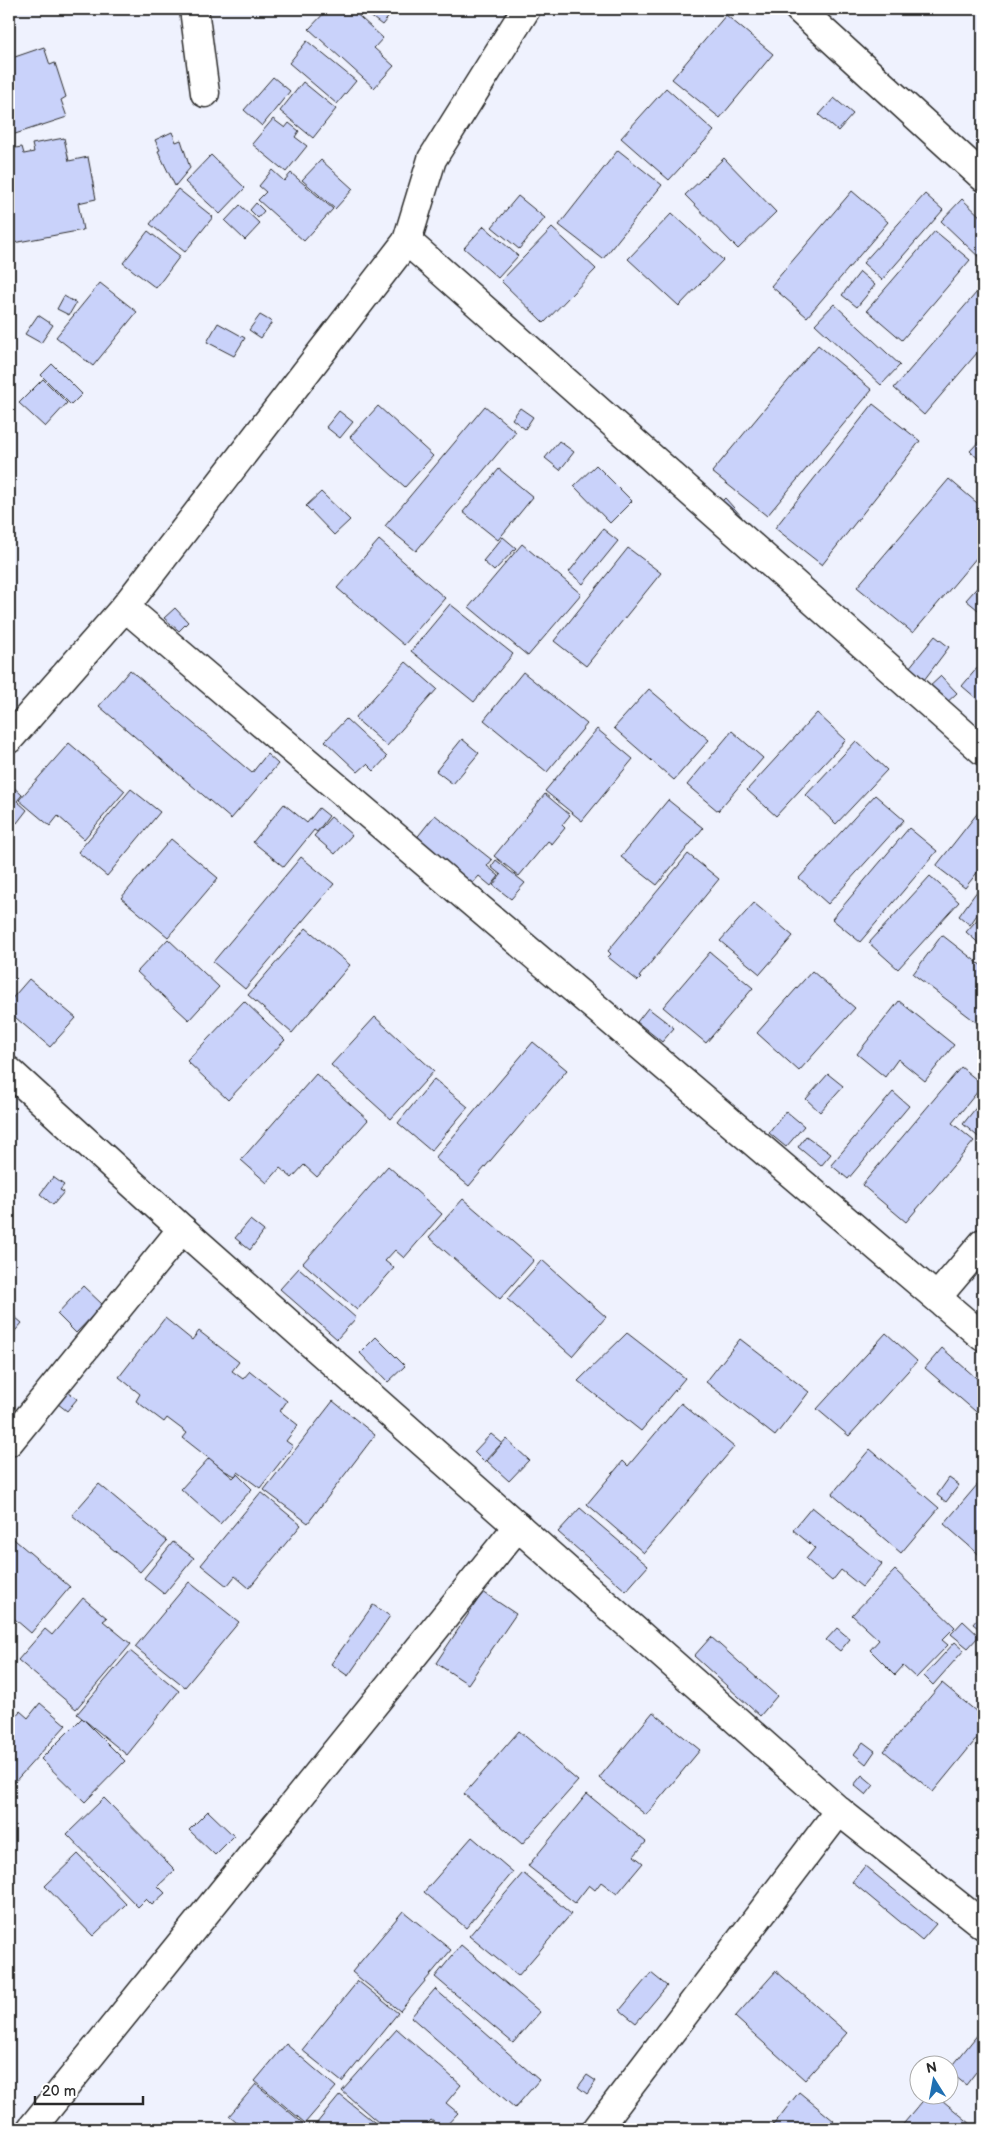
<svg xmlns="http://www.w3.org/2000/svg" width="992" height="2138" viewBox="0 0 992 2138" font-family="'Balsamiq Sans',sans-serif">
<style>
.building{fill:#c9d2fa;stroke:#2b2b2b}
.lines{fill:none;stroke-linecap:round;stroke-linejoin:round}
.minor-casing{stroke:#2b2b2b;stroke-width:31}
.minor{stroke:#fff;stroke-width:28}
</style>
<rect width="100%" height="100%" fill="#eff2fe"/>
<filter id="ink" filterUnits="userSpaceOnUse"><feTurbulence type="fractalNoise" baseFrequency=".02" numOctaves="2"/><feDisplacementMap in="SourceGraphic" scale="10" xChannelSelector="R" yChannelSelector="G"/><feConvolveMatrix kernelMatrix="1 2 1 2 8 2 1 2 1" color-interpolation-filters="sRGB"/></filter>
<g filter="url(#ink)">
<g class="building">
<polygon points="328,9 351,9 383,38 374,48 394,66 374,88 309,29"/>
<polygon points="361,9 395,9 382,25"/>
<polygon points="726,15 773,54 720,118 672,79"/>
<polygon points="307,41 356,81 337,104 289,63"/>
<polygon points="44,47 50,65 55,63 66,97 61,100 67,117 9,136 9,59"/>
<polygon points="273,77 290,91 262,126 244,110"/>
<polygon points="303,82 336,109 313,138 280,111"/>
<polygon points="666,88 714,131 669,180 621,138"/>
<polygon points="834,98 853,114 838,131 819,115"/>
<polygon points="273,119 285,128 289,123 299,131 295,137 307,146 286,172 252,144"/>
<polygon points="172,132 176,142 181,140 190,168 175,186 158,151 160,150 155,140"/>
<polygon points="64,138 69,161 88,157 96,199 78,203 83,230 13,243 9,229 9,149 22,147 24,154 34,152 32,144"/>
<polygon points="618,150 662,185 603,259 559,225"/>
<polygon points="211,155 245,188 220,214 185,182"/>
<polygon points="724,158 776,212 738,249 685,195"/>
<polygon points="321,160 353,189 335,209 302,180"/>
<polygon points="272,170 284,181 291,173 333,209 304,241 258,200 266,192 259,186"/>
<polygon points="178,189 213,217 185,252 150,224"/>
<polygon points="852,191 888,222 807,317 771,286"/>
<polygon points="925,194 943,210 882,280 863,263"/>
<polygon points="518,196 545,218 519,249 492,227"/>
<polygon points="962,199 983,219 983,261 941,221"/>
<polygon points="256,203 264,211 258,218 250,210"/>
<polygon points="240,205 260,224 245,240 225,221"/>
<polygon points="672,213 723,260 679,306 628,259"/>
<polygon points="484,226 518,256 498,278 464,248"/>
<polygon points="552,228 596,269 544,323 501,281"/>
<polygon points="148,231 180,256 156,288 123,263"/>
<polygon points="935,231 970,260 902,340 867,310"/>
<polygon points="860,272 875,285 857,307 842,295"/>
<polygon points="100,283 137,312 93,366 56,337"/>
<polygon points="983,285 983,346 924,415 894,388"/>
<polygon points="64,296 76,303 69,315 57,309"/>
<polygon points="834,304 900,365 881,385 815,324"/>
<polygon points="38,315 53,325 41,343 25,334"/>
<polygon points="260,315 272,322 261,338 249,330"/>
<polygon points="218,323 245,338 234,356 207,342"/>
<polygon points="818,345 872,390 767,516 712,472"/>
<polygon points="52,364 82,394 71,405 41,375"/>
<polygon points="43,379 67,403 45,427 19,403"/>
<polygon points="873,404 920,441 822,565 775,528"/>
<polygon points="378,406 433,456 405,487 350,437"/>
<polygon points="485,406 516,432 416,551 385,526"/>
<polygon points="520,408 533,417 525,429 512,419"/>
<polygon points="339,411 353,422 340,438 326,427"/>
<polygon points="983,437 983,463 970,451"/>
<polygon points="559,441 574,452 560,470 545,458"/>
<polygon points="596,465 632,501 610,523 574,486"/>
<polygon points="499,469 533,497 498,540 463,512"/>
<polygon points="949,479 983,508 983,550 913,633 857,587"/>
<polygon points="321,492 350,520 334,535 306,506"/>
<polygon points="725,498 742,517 732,526 715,508"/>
<polygon points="603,529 618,541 583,584 569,572"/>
<polygon points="503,537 516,548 494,571 483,561"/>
<polygon points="379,540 445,598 404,645 337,588"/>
<polygon points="522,544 581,594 528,656 469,607"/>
<polygon points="628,548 661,573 586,666 554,641"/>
<polygon points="983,581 983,614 966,600"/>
<polygon points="450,604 513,654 474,702 411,651"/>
<polygon points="175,608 188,622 179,631 164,618"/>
<polygon points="935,636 949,647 924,680 909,668"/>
<polygon points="983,661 983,704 962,686"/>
<polygon points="406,662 437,689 387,746 355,718"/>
<polygon points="130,670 252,773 267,754 278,764 231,819 99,706"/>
<polygon points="523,672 587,724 547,772 484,720"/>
<polygon points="941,676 957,693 943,706 927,689"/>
<polygon points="649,689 709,740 674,780 614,728"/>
<polygon points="817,713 846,740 776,816 747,790"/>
<polygon points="346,719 387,757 374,771 367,764 358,772 325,741"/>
<polygon points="597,729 633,759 582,821 545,791"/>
<polygon points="732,731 763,758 718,811 687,785"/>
<polygon points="462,739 479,753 453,784 436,771"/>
<polygon points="856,741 887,770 836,824 806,795"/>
<polygon points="69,743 125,791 84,839 58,816 50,826 19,800"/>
<polygon points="9,783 22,795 17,801 27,810 17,823 9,816"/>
<polygon points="131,789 160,812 107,876 78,852"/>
<polygon points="545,794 570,815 562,825 565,828 552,844 548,841 519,876 494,856"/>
<polygon points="875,795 904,820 828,904 799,878"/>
<polygon points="668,800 703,828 657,885 621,857"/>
<polygon points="284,804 307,823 319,808 329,816 317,832 314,830 284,867 253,842"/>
<polygon points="980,810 983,812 983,865 965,888 936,866"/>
<polygon points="435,815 492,860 487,866 499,876 491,886 479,876 471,885 415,840"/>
<polygon points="331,817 352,835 335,854 314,836"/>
<polygon points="909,828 937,851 860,942 832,919"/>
<polygon points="171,839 218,878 168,937 121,898"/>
<polygon points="688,854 719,879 639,977 641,978 638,981 608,957 611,954 608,951"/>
<polygon points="301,857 334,884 245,989 213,962"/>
<polygon points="496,860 525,883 511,899 493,885 501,875 491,867"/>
<polygon points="930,876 959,902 898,969 869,943"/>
<polygon points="983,883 983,906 970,925 959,916"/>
<polygon points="754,903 793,936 760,974 720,941"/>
<polygon points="983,913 983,947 966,932"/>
<polygon points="306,928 350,965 292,1033 248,995"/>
<polygon points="942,935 983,967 983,1021 980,1025 913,974"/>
<polygon points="168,939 219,987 189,1020 137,972"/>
<polygon points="710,952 753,988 706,1043 663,1007"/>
<polygon points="812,971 855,1008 799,1071 757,1033"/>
<polygon points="29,979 76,1018 50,1047 9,1012 9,1002"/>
<polygon points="244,1001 285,1040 228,1100 187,1061"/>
<polygon points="899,1001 954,1045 925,1081 898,1059 885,1077 857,1054"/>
<polygon points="648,1008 674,1028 662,1042 637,1022"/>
<polygon points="375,1017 434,1071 391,1119 331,1065"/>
<polygon points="983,1037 983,1051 976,1045"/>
<polygon points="533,1042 567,1070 469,1186 435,1158"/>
<polygon points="961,1067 983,1085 952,1123 974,1141 906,1222 862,1185"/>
<polygon points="316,1074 368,1120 317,1177 304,1165 292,1178 280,1168 267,1183 241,1160"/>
<polygon points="828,1074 843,1086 820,1112 806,1099"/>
<polygon points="434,1079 468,1107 431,1151 398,1123"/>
<polygon points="893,1092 909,1106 848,1179 831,1165"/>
<polygon points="983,1099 983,1141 963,1124"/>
<polygon points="786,1111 804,1126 786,1147 769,1133"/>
<polygon points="806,1136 831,1154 821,1166 798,1147"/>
<polygon points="388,1166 442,1214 404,1258 395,1250 385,1261 394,1268 357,1310 303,1263"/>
<polygon points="53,1177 64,1185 60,1190 64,1192 53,1205 40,1194"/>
<polygon points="463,1199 534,1260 500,1299 429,1237"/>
<polygon points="250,1220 264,1231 250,1250 235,1238"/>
<polygon points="542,1260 606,1317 572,1356 507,1299"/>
<polygon points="299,1268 356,1318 337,1339 280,1289"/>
<polygon points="83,1286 103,1305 76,1333 57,1314"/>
<polygon points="9,1312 22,1323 9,1338"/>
<polygon points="165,1318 192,1340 199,1331 239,1362 232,1371 243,1379 250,1371 287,1401 280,1411 298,1425 286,1441 293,1446 260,1488 238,1472 235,1476 225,1471 183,1438 187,1433 167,1418 164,1422 136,1401 140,1394 119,1377"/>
<polygon points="627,1333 685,1378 641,1431 578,1381"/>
<polygon points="886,1333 917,1361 849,1436 817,1409"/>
<polygon points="376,1337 405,1366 388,1382 360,1353"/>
<polygon points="740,1339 809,1392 775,1436 706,1382"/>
<polygon points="942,1348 983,1384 982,1417 925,1368"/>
<polygon points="63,1388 77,1399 67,1411 53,1400"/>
<polygon points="333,1401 375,1435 308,1523 264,1490"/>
<polygon points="681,1403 734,1447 644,1553 587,1504 623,1461 628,1466"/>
<polygon points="491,1434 502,1443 484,1462 474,1452"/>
<polygon points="506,1439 529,1460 509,1481 487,1461"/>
<polygon points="870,1449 939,1508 901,1553 832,1494"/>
<polygon points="209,1458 233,1478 237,1474 252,1489 220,1524 181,1489"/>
<polygon points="949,1478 959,1485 946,1502 937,1495"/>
<polygon points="983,1478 983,1558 944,1524"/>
<polygon points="99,1484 167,1541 140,1572 72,1515"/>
<polygon points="261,1492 301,1525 249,1588 235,1576 227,1586 201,1565"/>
<polygon points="812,1507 882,1564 862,1587 841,1570 832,1581 806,1559 815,1548 793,1530"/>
<polygon points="580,1508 648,1566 626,1591 558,1532"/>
<polygon points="9,1535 70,1587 31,1633 9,1614"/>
<polygon points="173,1542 194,1558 164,1594 144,1578"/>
<polygon points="895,1570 955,1627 942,1640 948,1645 916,1678 903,1666 895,1675 870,1650 879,1640 852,1615"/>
<polygon points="189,1582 239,1622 185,1687 135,1647"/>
<polygon points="483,1592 516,1614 468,1684 436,1663"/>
<polygon points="83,1598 107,1618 103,1621 131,1644 76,1709 18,1660 45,1629 52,1635"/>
<polygon points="373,1605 390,1616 348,1676 331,1664"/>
<polygon points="983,1612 983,1632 973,1624"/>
<polygon points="963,1621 979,1636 968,1648 951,1634"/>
<polygon points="837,1628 850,1639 840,1651 826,1640"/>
<polygon points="711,1637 777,1696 760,1716 694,1656"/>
<polygon points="955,1642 964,1650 933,1685 924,1676"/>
<polygon points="130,1651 179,1691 127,1755 77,1714"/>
<polygon points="942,1683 983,1717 983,1731 933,1792 884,1751"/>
<polygon points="40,1703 66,1725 11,1786 9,1784 9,1724 20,1711 28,1718"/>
<polygon points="653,1712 700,1750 646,1815 599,1778"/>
<polygon points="82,1718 125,1761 85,1802 41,1759"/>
<polygon points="519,1731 578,1781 522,1844 464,1794"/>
<polygon points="863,1742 875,1751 866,1764 854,1754"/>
<polygon points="862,1775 874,1785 866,1795 854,1785"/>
<polygon points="587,1794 646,1842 634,1856 643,1863 617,1894 601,1882 595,1890 589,1885 575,1903 528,1866"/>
<polygon points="104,1798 175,1870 158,1886 165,1893 152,1905 146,1899 138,1907 67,1834"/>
<polygon points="208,1811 234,1836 215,1855 189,1830"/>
<polygon points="472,1837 513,1872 466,1928 424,1892"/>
<polygon points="78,1854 126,1904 93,1936 45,1886"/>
<polygon points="865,1866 936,1924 922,1940 852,1882"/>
<polygon points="523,1873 571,1914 518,1976 469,1936"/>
<polygon points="403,1911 451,1950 400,2011 352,1972"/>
<polygon points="461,1945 540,2012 513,2043 435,1977"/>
<polygon points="776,1971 847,2033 805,2080 735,2017"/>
<polygon points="651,1973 667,1986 636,2023 620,2010"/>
<polygon points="358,1981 398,2013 342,2082 302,2050"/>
<polygon points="435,1989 539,2080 515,2108 411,2017"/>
<polygon points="983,2028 983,2063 966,2085 950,2072 950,2069"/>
<polygon points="397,2029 461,2085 446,2103 458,2113 443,2129 431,2120 422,2129 400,2129 393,2123 386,2129 342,2091"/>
<polygon points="286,2044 336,2087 305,2123 255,2081"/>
<polygon points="587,2075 596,2081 587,2094 578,2087"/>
<polygon points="256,2084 305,2125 302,2129 244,2129 229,2116"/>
<polygon points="799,2092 834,2121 827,2129 770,2129"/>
<polygon points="340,2095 379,2126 376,2129 312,2129"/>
<polygon points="927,2096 937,2096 977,2129 899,2129"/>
</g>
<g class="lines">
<g class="minor-casing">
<g id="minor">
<polyline points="194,9 205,93"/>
<polyline points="799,9 983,177"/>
<polyline points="407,241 983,751"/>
<polyline points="125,607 983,1337"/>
<polyline points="9,739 125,607 407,241 432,159 526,9"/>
<polyline points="9,1071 182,1229 839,1811 983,1925"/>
<polyline points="938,1296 983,1243"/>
<polyline points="9,1442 182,1229"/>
<polyline points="31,2129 518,1526"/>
<polyline points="597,2129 839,1811"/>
</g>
</g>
<use href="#minor" class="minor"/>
</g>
</g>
<rect width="992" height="2138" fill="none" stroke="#fff" stroke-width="30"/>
<rect x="15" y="15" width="962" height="2108" fill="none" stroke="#2b2b2b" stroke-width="2" filter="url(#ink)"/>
<g transform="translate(934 2080) rotate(349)"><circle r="24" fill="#ffffff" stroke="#aaaaaa"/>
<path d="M0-4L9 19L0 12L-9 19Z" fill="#1f6fb2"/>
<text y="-8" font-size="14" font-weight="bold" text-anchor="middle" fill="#2b2b2b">N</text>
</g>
<path d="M35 2096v8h108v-8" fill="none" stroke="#2b2b2b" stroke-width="2.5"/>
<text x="42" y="2096" font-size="15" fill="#2b2b2b" stroke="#ffffff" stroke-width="4" paint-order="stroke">20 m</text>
</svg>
